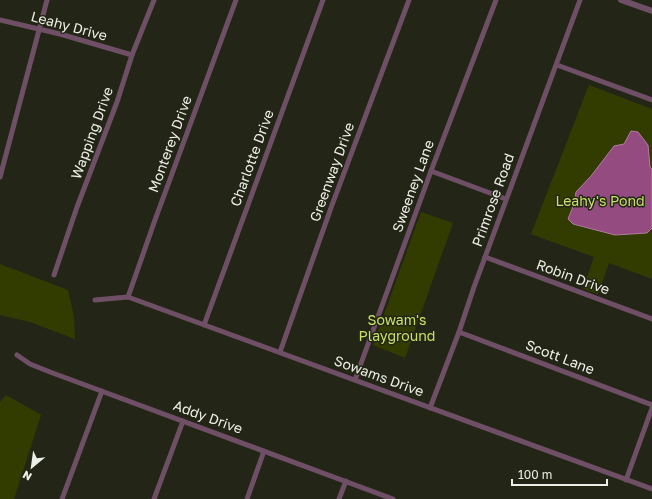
<svg xmlns="http://www.w3.org/2000/svg" width="652" height="499" viewBox="0 0 652 499" font-family="'Golos Text',sans-serif">
<style>
.green{fill:#333c00}
.water{fill:#934b80;stroke:#ae7c9e}
.lines{fill:none;stroke-linecap:round;stroke-linejoin:round}
.minor{stroke:#6f4f65;stroke-width:5}
.tertiary{stroke:#6f4f65;stroke-width:6}
.labels{text-anchor:middle;stroke-width:3;stroke-linejoin:round;paint-order:stroke}
.street-label{font-size:14px;fill:#ecefe5;stroke:#232617}
.park-label{font-size:14px;fill:#c8e068;stroke:#232617}
</style>
<rect width="100%" height="100%" fill="#232617"/>
<g class="green">
<polygon points="589,85 652,109 652,279 609,263 598,294 583,289 594,257 531,234"/>
<polygon points="421,212 453,223 405,358 373,345"/>
<polygon points="0,264 68,290 74,317 75,339 30,322 0,315"/>
<polygon points="6,395 41,415 14,499 0,499 0,402"/>
</g>
<polygon class="water" points="631,131 638,132 648,145 650,167 652,169 652,228 647,233 615,235 573,224 568,219 574,204 576,192 591,176 614,146 624,144"/>
<g class="lines">
<g class="minor">
<polyline points="0,20 60,34 132,55"/>
<polyline points="557,65 652,100"/>
<polyline points="431,171 506,199"/>
<polyline points="0,177 47,0"/>
<polyline points="485,257 652,319"/>
<polyline points="54,275 77,207 117,102 132,55 154,0"/>
<polyline points="128,297 155,220 236,0"/>
<polyline points="95,300 128,297 652,489"/>
<polyline points="204,325 323,0"/>
<polyline points="459,332 652,405"/>
<polyline points="280,352 332,205 409,0"/>
<polyline points="17,355 30,364 50,372 393,499"/>
<polyline points="355,380 431,171 496,0"/>
<polyline points="430,408 459,332 474,287 580,0"/>
<polyline points="626,480 652,408"/>
<polyline points="62,499 102,391"/>
<polyline points="154,499 183,421"/>
<polyline points="247,499 264,451"/>
<polyline points="339,499 346,481"/>
</g>
<polyline class="tertiary" points="621,0 652,11"/>
</g>
<g class="labels">
<g class="street-label">
<text transform="translate(69 26) rotate(15)" y="5">Leahy Drive</text>
<text transform="translate(92 133) rotate(-70)" y="5">Wapping Drive</text>
<text transform="translate(170 144) rotate(-70)" y="5">Monterey Drive</text>
<text transform="translate(252 158) rotate(-70)" y="5">Charlotte Drive</text>
<text transform="translate(332 172) rotate(-70)" y="5">Greenway Drive</text>
<text transform="translate(413 186) rotate(-70)" y="5">Sweeney Lane</text>
<text transform="translate(493 200) rotate(-70)" y="5">Primrose Road</text>
<text transform="translate(573 277) rotate(20)" y="5">Robin Drive</text>
<text transform="translate(560 357) rotate(21)" y="5">Scott Lane</text>
<text transform="translate(379 376) rotate(20)" y="5">Sowams Drive</text>
<text transform="translate(208 417) rotate(20)" y="5">Addy Drive</text>
</g>
<g class="park-label">
<text x="600" y="206">Leahy's Pond</text>
<text x="397" y="325">Sowam's<tspan x="397" dy="16">Playground</tspan></text>
</g>
</g>
<g transform="translate(32 467) rotate(209)" stroke="#232617" stroke-width="3" paint-order="stroke">
<path d="M0-3L7 15L0 10L-7 15Z" fill="#ecefe5"/>
<text y="-6" font-size="11" font-weight="bold" text-anchor="middle" fill="#ecefe5">N</text>
</g>
<path d="M512 479v6h95v-6" fill="none" stroke="#ecefe5" stroke-width="2"/>
<text x="518" y="479" font-size="12" fill="#ecefe5" stroke="#232617" stroke-width="3" paint-order="stroke">100 m</text>
</svg>
